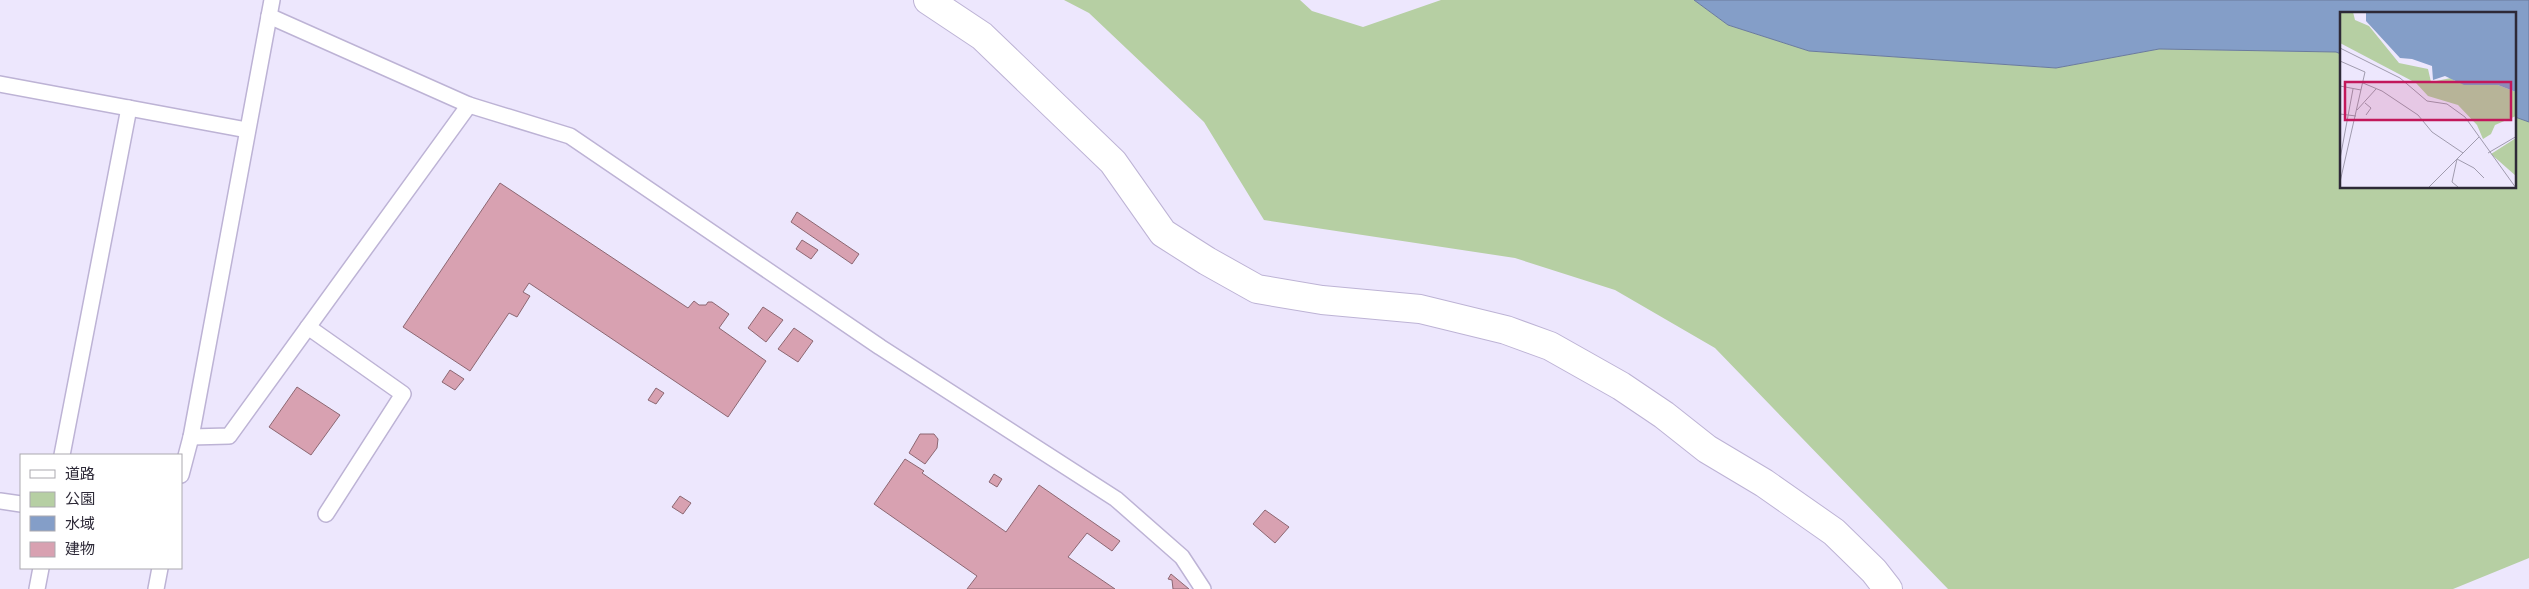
<svg xmlns="http://www.w3.org/2000/svg" width="2529" height="589" viewBox="0 0 2529 589" font-family="Merriweather,'Noto Sans JP',serif">
<style>
.green{fill:#b6cfa3}
.water{fill:#849ec8;stroke:#6a7b9c}
.building{fill:#d8a1b1;stroke:#8c6772}
.lines{fill:none;stroke-linecap:round;stroke-linejoin:round}
.lane-casing{stroke:#bdb3d5;stroke-width:18}
.secondary-casing{stroke:#bdb3d5;stroke-width:30}
.lane{stroke:#fff;stroke-width:15}
.secondary{stroke:#fff;stroke-width:28}
.inset-road{fill:none;stroke:#a09bae;stroke-width:1}
.view{fill:#c2185b;fill-opacity:0.15;stroke:#c2185b;stroke-width:2.5}
.inset-edge{fill:none;stroke:#2d2937;stroke-width:2.5}
</style>
<rect width="100%" height="100%" fill="#ede7fd"/>
<polygon class="green" points="1064,0 1300,0 1312,11 1363,27 1441,0 1694,0 1728,25 1809,51 2056,68 2159,49 2336,52 2342,54 2342,188 2515,188 2515,117 2529,122 2529,558 2453,589 1948,589 1715,348 1615,290 1515,258 1264,220 1204,122 1089,13"/>
<polygon class="water" points="1694,0 2529,0 2529,122 2515,117 2515,14 2342,14 2341,54 2336,52 2159,49 2056,68 1809,51 1728,25"/>
<g class="building">
<polygon points="500,183 688,308 694,301 699,305 706,305 708,302 712,302 729,314 719,328 766,361 728,417 529,283 523,292 530,296 517,317 509,313 470,371 403,327"/>
<polygon points="797,212 859,254 852,264 791,222"/>
<polygon points="802,240 818,250 811,259 796,249"/>
<polygon points="763,307 783,320 766,342 748,328"/>
<polygon points="794,328 813,341 798,362 778,349"/>
<polygon points="450,370 464,379 455,390 442,382"/>
<polygon points="297,387 340,415 311,455 269,427"/>
<polygon points="656,388 664,393 656,404 648,400"/>
<polygon points="920,434 934,434 938,439 937,448 925,464 909,453"/>
<polygon points="905,459 924,471 922,473 1006,532 1039,485 1120,541 1112,551 1087,533 1068,557 1115,589 967,589 977,576 874,504"/>
<polygon points="994,474 1002,479 997,487 989,482"/>
<polygon points="680,496 691,503 683,514 672,507"/>
<polygon points="1265,510 1289,527 1275,543 1253,524"/>
<polygon points="1171,574 1189,589 1173,589 1172,580 1168,579"/>
</g>
<g class="lines">
<g class="lane-casing">
<g id="lane">
<polyline points="269,16 469,105 570,136 880,347 1116,499 1182,557 1203,589"/>
<polyline points="0,84 247,130"/>
<polyline points="308,327 403,394 326,514"/>
<polyline points="191,437 229,436 469,105"/>
<polyline points="62,455 129,108"/>
<polyline points="181,475 191,437 272,0"/>
<polyline points="0,501 21,504"/>
<polyline points="37,589 41,568"/>
<polyline points="156,589 160,568"/>
</g>
</g>
<g class="secondary-casing">
<polyline id="secondary" points="928,0 982,36 1113,162 1163,233 1207,261 1257,289 1322,300 1420,309 1506,330 1550,346 1621,386 1664,415 1707,449 1764,483 1834,532 1874,571 1888,589"/>
</g>
<use href="#lane" class="lane"/>
<use href="#secondary" class="secondary"/>
</g>
<g transform="translate(2340 12)">
<rect width="176" height="176" fill="#ede7fd"/>
<path d="M 0,0 L 13,0 L 15,8 L 29,14 L 59,51 L 88,57 L 91,70 L 111,66 L 118,71 L 158,73 L 176,80 L 176,104 L 155,113 L 151,122 L 143,127 L 137,113 L 118,93 L 88,84 L 76,71 L 0,31 ZM 176,126 L 176,164 L 151,142 Z" fill="#b6cfa3"/>
<path d="M 26,0 L 176,0 L 176,80 L 158,73 L 124,73 L 105,64 L 93,68 L 92,54 L 72,47 L 60,46 L 26,9 Z" fill="#849ec8"/>
<path class="inset-road" d="M 0,36 L 60,66 L 87,89 L 107,92 L 125,105 L 176,176M 0,49 L 25,60 L 0,170M 23,71 L 42,79 L 78,103 L 92,120 L 123,141 L 88,176M 0,74 L 21,78M 25,91 L 31,96 L 26,103M 17,98 L 36,77M 0,102 L 16,104M 123,141 L 139,125M 148,141 L 177,124M 0,147 L 13,77M 118,175 L 112,170 L 117,147 L 134,156 L 144,166"/>
<path class="view" d="M 5,70 L 171,70 L 171,108 L 5,108 Z"/>
<rect width="176" height="176" class="inset-edge"/>
</g>
<rect x="20" y="454" width="162" height="115" fill="#ffffff" stroke="#aba9af"/>
<rect x="30" y="470" width="25" height="8" fill="#ffffff" stroke="#aba9af"/>
<text x="65" y="479" font-size="15" fill="#2d2937">道路</text>
<rect x="30" y="492" width="25" height="15" fill="#b6cfa3" stroke="#aba9af"/>
<text x="65" y="504" font-size="15" fill="#2d2937">公園</text>
<rect x="30" y="516" width="25" height="15" fill="#849ec8" stroke="#aba9af"/>
<text x="65" y="529" font-size="15" fill="#2d2937">水域</text>
<rect x="30" y="542" width="25" height="15" fill="#d8a1b1" stroke="#aba9af"/>
<text x="65" y="554" font-size="15" fill="#2d2937">建物</text>
</svg>
